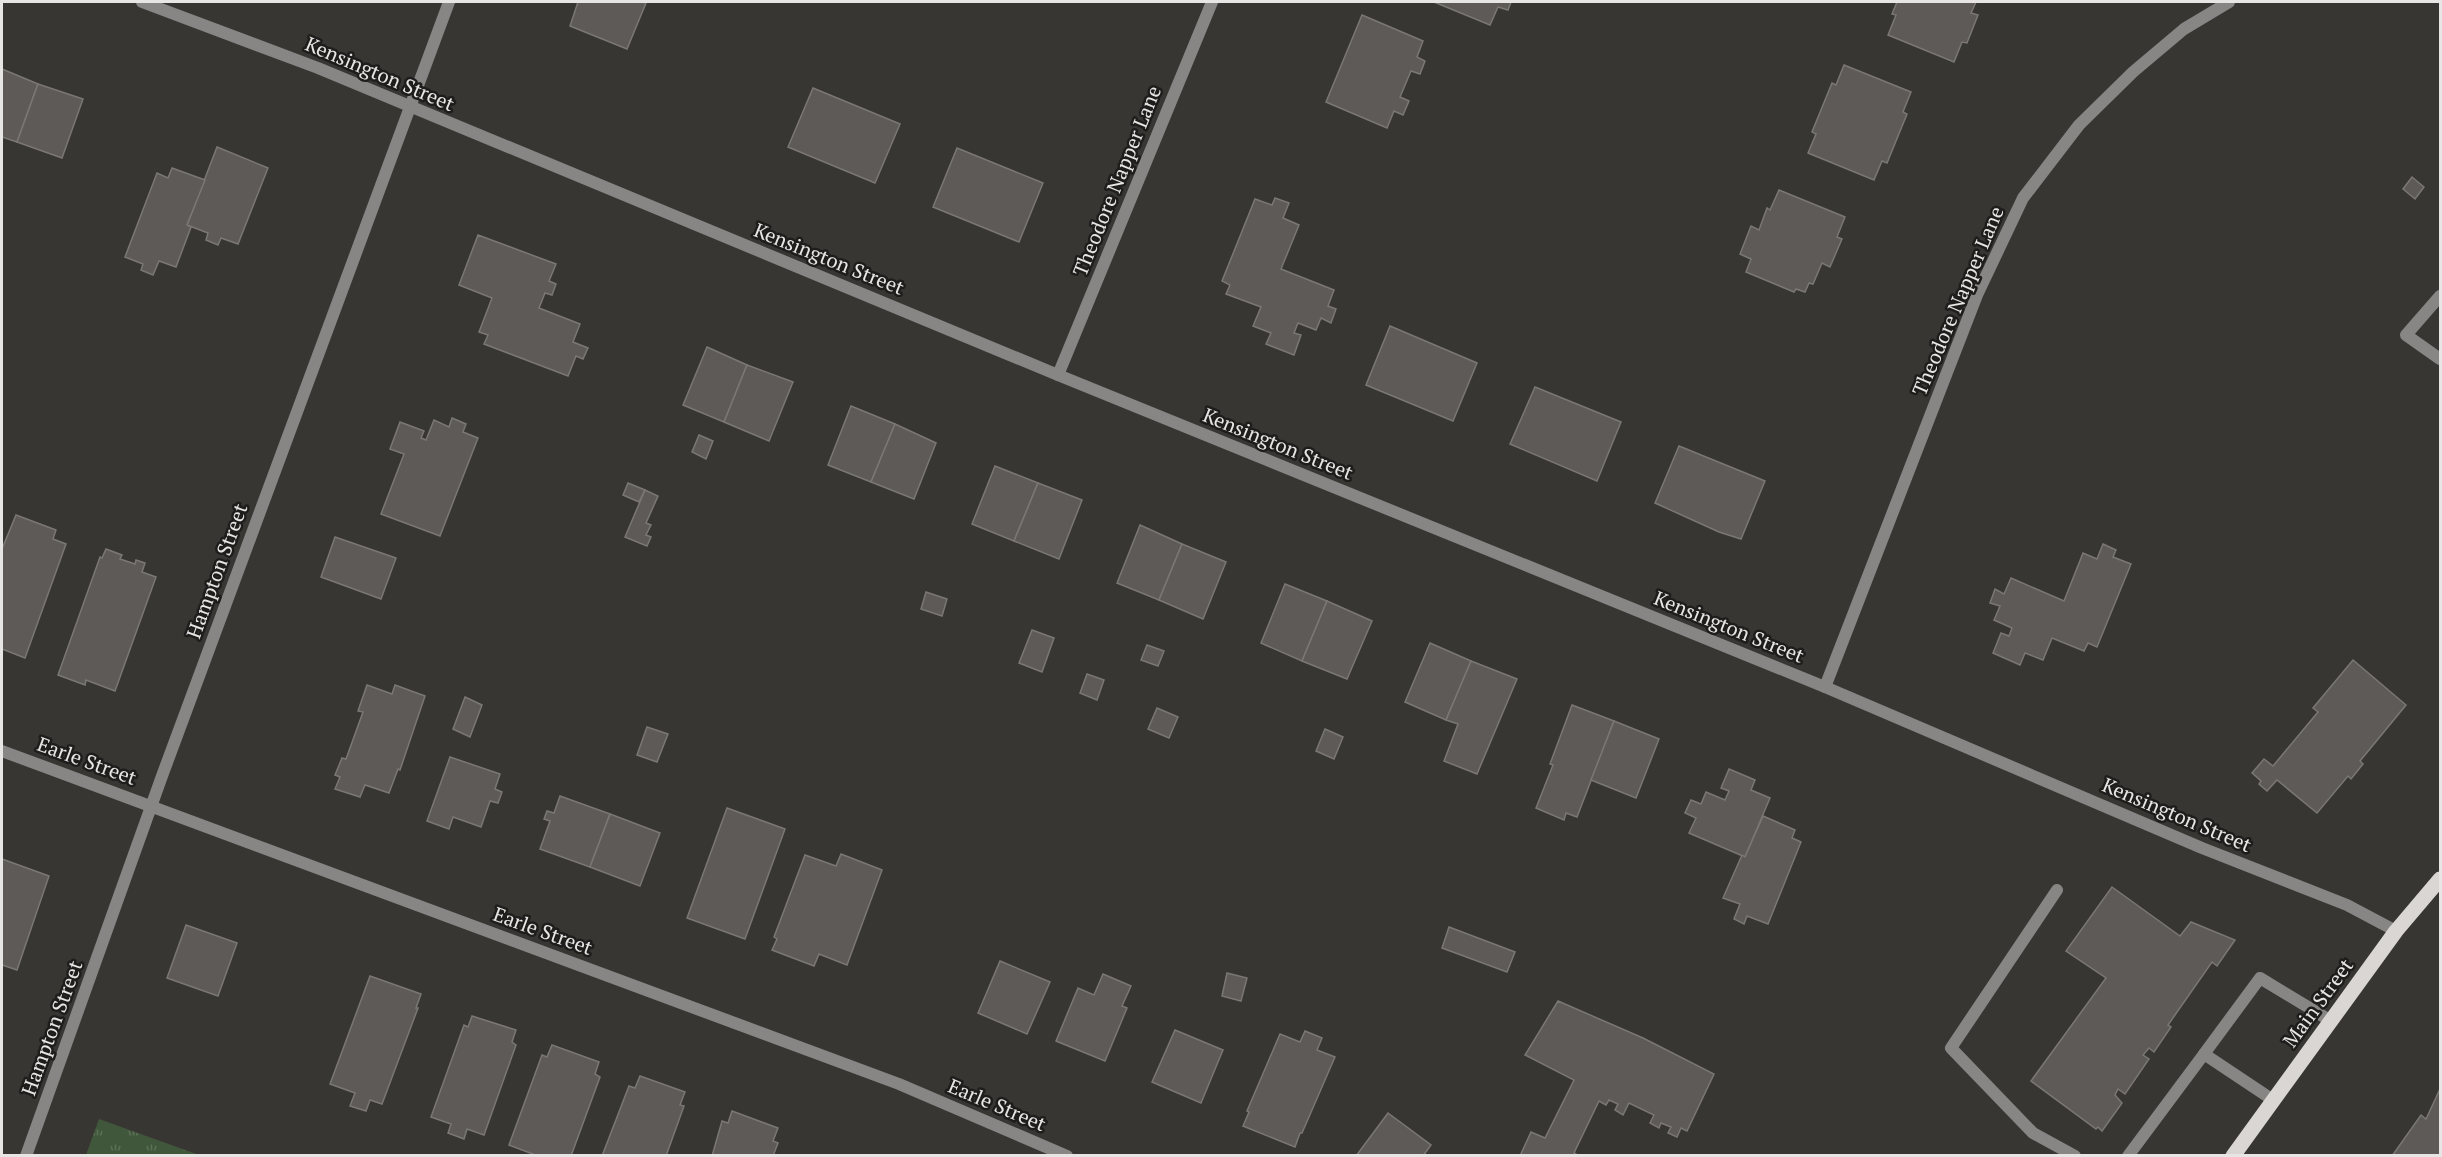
<svg xmlns="http://www.w3.org/2000/svg" width="2442" height="1157" viewBox="0 0 2442 1157" font-family="'PT Serif',serif">
<style>
.park{fill:url(#park-tufts)}
.building{fill:#5e5a57;stroke:#7a7774;stroke-width:1.5}
.lines{fill:none;stroke-linecap:round;stroke-linejoin:round}
.service{stroke:#888685;stroke-width:12}
.minor{stroke:#888685;stroke-width:12}
.primary{stroke:#d9d6d3;stroke-width:15}
.labels{text-anchor:middle;stroke-width:5;stroke-linejoin:round;paint-order:stroke}
.street-label{font-size:20px;fill:#e8e6e4;stroke:#1e1d1c}
</style>
<defs>
<pattern id="park-tufts" width="24" height="20" patternUnits="userSpaceOnUse" patternTransform="scale(1.5)"><rect width="24" height="20" fill="#41573b"/><path d="M3 7l-1-3M5 7V3M7 7l1-3M15 17l-1-3M17 17v-4M19 17l1-3" fill="none" stroke="#5c6f57"/></pattern>
</defs>
<rect width="100%" height="100%" fill="#383633"/>
<polygon class="park" points="99,1119 199,1155 86,1155"/>
<g class="building">
<polygon points="578,2 642,2 646,3 627,49 570,26"/>
<polygon points="1434,2 1511,2 1508,10 1498,7 1490,25"/>
<polygon points="1897,2 1976,2 1971,13 1978,15 1967,43 1962,42 1954,62 1888,35 1896,15 1892,14"/>
<polygon points="1362,15 1423,41 1417,57 1425,61 1420,74 1411,71 1400,97 1409,101 1403,115 1394,111 1387,128 1326,102"/>
<polygon points="1844,65 1911,92 1903,112 1907,114 1887,163 1882,161 1874,180 1808,153 1816,134 1812,132 1832,83 1836,85"/>
<polygon points="2,69 38,84 17,142 2,137"/>
<polygon points="38,84 83,99 62,158 17,142"/>
<polygon points="813,88 900,124 875,183 788,147"/>
<polygon points="217,147 268,168 238,244 221,238 218,245 206,240 208,233 187,225"/>
<polygon points="957,148 1043,183 1019,242 933,207"/>
<polygon points="172,168 205,180 187,225 191,227 176,267 159,261 153,275 141,270 143,264 125,257 157,173 168,178"/>
<polygon points="2412,177 2424,187 2415,199 2403,189"/>
<polygon points="1779,190 1845,217 1837,237 1842,239 1830,267 1822,263 1813,284 1809,283 1805,292 1796,289 1794,292 1746,272 1751,259 1740,254 1751,226 1759,230 1767,208 1770,210"/>
<polygon points="1275,198 1289,203 1283,218 1299,225 1281,269 1334,290 1328,306 1336,309 1331,323 1321,318 1316,330 1298,323 1294,333 1301,335 1294,355 1266,344 1271,333 1253,326 1261,307 1226,294 1230,285 1222,281 1255,199 1272,205"/>
<polygon points="478,235 556,264 549,281 556,284 552,295 545,293 539,308 580,324 573,342 588,348 583,359 576,356 568,376 484,344 488,335 479,332 492,298 459,285"/>
<polygon points="1390,326 1477,363 1453,421 1366,385"/>
<polygon points="707,347 747,365 724,422 683,405"/>
<polygon points="747,365 793,382 769,441 724,422"/>
<polygon points="1535,387 1621,422 1597,481 1510,444"/>
<polygon points="851,406 895,424 871,482 828,465"/>
<polygon points="452,418 466,424 463,432 478,438 440,536 381,514 404,454 390,449 400,422 424,431 421,438 426,440 434,420 449,427"/>
<polygon points="895,424 936,443 914,499 871,482"/>
<polygon points="699,435 713,441 706,459 692,452"/>
<polygon points="1679,446 1765,481 1741,539 1719,532 1655,503"/>
<polygon points="995,466 1038,483 1014,541 972,524"/>
<polygon points="628,483 645,490 639,502 623,495"/>
<polygon points="1038,483 1082,500 1059,559 1014,541"/>
<polygon points="645,490 658,496 646,523 651,525 646,535 651,537 647,546 625,537"/>
<polygon points="16,515 56,530 53,539 66,544 25,658 2,649 2,549"/>
<polygon points="1140,525 1182,544 1159,600 1117,583"/>
<polygon points="335,537 396,558 381,599 321,577"/>
<polygon points="1182,544 1226,562 1203,619 1159,600"/>
<polygon points="2103,544 2116,550 2113,557 2131,564 2097,647 2088,643 2084,651 2052,638 2043,660 2025,653 2020,665 1993,653 2001,633 2009,636 2012,628 1994,620 2000,606 1990,603 1995,589 2004,594 2011,578 2064,601 2083,553 2097,559"/>
<polygon points="106,549 122,555 120,559 135,564 136,560 145,563 142,572 156,577 115,691 86,680 85,685 58,675 100,557 102,558"/>
<polygon points="1285,584 1327,601 1302,661 1261,643"/>
<polygon points="926,592 947,599 942,616 921,609"/>
<polygon points="1327,601 1372,621 1347,679 1302,661"/>
<polygon points="1032,630 1054,638 1042,672 1019,663"/>
<polygon points="1430,643 1471,661 1446,720 1405,702"/>
<polygon points="1147,645 1164,651 1158,666 1141,660"/>
<polygon points="2353,660 2406,705 2360,761 2363,764 2351,779 2348,776 2317,813 2277,780 2267,791 2259,784 2261,781 2252,773 2264,759 2273,766 2318,712 2313,708"/>
<polygon points="1471,661 1517,679 1477,774 1444,761 1458,724 1446,720"/>
<polygon points="1087,674 1104,680 1097,700 1080,693"/>
<polygon points="367,685 392,694 395,685 425,696 400,770 398,769 389,793 365,785 360,797 335,789 340,777 335,775 342,758 346,759 363,712 358,711"/>
<polygon points="465,697 482,705 470,737 453,729"/>
<polygon points="1572,705 1614,721 1577,817 1566,813 1564,820 1536,808 1553,765 1550,764"/>
<polygon points="1157,708 1178,717 1169,738 1148,729"/>
<polygon points="1614,721 1659,739 1636,798 1591,780"/>
<polygon points="647,727 668,734 657,762 637,755"/>
<polygon points="1325,729 1343,737 1334,759 1316,751"/>
<polygon points="450,757 500,774 495,789 502,792 498,803 490,801 481,827 453,817 449,829 427,821"/>
<polygon points="1729,769 1755,780 1751,790 1770,798 1745,857 1689,833 1696,818 1685,813 1691,800 1701,804 1706,792 1725,800 1729,791 1721,788"/>
<polygon points="560,796 610,814 590,867 540,849 550,821 544,819 547,811 554,813"/>
<polygon points="727,808 785,829 745,939 687,918"/>
<polygon points="610,814 660,833 640,886 590,867"/>
<polygon points="1763,816 1795,830 1792,838 1801,842 1768,924 1747,916 1744,924 1734,919 1740,904 1723,898 1742,855 1745,857"/>
<polygon points="841,854 882,870 847,965 819,954 814,966 772,950 777,939 774,937 805,855 836,866"/>
<polygon points="2,859 49,876 17,970 2,965"/>
<polygon points="2112,887 2180,936 2191,922 2235,940 2217,966 2212,962 2168,1025 2171,1027 2154,1052 2149,1048 2143,1055 2149,1059 2125,1094 2118,1089 2115,1095 2122,1103 2102,1131 2098,1127 2096,1129 2031,1081 2106,978 2066,951"/>
<polygon points="186,925 237,943 218,996 167,978"/>
<polygon points="1449,927 1515,952 1507,972 1442,948"/>
<polygon points="1000,961 1050,982 1027,1034 978,1013"/>
<polygon points="1227,973 1247,978 1241,1001 1222,996"/>
<polygon points="1103,974 1131,986 1122,1006 1127,1008 1105,1061 1056,1041 1078,988 1094,995"/>
<polygon points="370,976 421,994 416,1008 418,1008 382,1104 370,1100 366,1111 350,1106 355,1093 330,1084"/>
<polygon points="1558,1001 1643,1038 1714,1074 1687,1131 1681,1128 1677,1137 1668,1133 1671,1127 1661,1123 1659,1128 1650,1123 1654,1115 1629,1103 1623,1115 1615,1110 1618,1104 1609,1100 1606,1105 1599,1101 1574,1153 1579,1156 1520,1156 1531,1132 1545,1138 1574,1080 1525,1055"/>
<polygon points="472,1016 516,1030 512,1042 516,1045 484,1135 467,1129 464,1139 448,1133 451,1124 431,1117 464,1025 468,1027"/>
<polygon points="1175,1030 1223,1050 1201,1103 1152,1082"/>
<polygon points="1305,1031 1322,1038 1317,1050 1335,1057 1302,1133 1300,1133 1295,1147 1243,1126 1249,1112 1247,1111 1280,1034 1300,1042"/>
<polygon points="552,1045 599,1062 595,1074 600,1077 571,1156 538,1156 509,1145 542,1055 547,1057"/>
<polygon points="640,1076 685,1092 680,1105 684,1106 666,1156 602,1156 629,1086 635,1088"/>
<polygon points="2440,1089 2440,1156 2392,1156 2421,1115 2426,1119"/>
<polygon points="732,1111 778,1128 773,1141 778,1143 773,1156 712,1156 722,1121 728,1123"/>
<polygon points="1388,1113 1431,1145 1423,1156 1356,1156"/>
</g>
<g class="lines">
<g class="service">
<polyline points="2440,296 2406,335 2440,359"/>
<polyline points="2057,890 1951,1048 2033,1133 2075,1156"/>
<polyline points="2204,1054 2260,978 2331,1021"/>
<polyline points="2128,1156 2204,1054 2273,1100"/>
</g>
<g class="minor">
<polyline points="142,2 318,68 1058,375 1825,687 2202,848 2347,905 2396,931"/>
<polyline points="1058,375 1212,2"/>
<polyline points="1825,687 1977,295 2023,198 2079,125 2133,72 2184,29 2229,2"/>
<polyline points="2,751 899,1084 1067,1156"/>
<polyline points="26,1156 162,776 449,2"/>
</g>
<polyline class="primary" points="2233,1156 2396,931 2440,879"/>
</g>
<g class="labels">
<g class="street-label">
<text transform="translate(380 74) rotate(23)" y="7">Kensington Street</text>
<text transform="translate(1117 181) rotate(-68)" y="7">Theodore Napper Lane</text>
<text transform="translate(829 259) rotate(22)" y="7">Kensington Street</text>
<text transform="translate(1958 301) rotate(-67)" y="7">Theodore Napper Lane</text>
<text transform="translate(1278 444) rotate(22)" y="7">Kensington Street</text>
<text transform="translate(217 571) rotate(-70)" y="7">Hampton Street</text>
<text transform="translate(1729 627) rotate(22)" y="7">Kensington Street</text>
<text transform="translate(87 761) rotate(20)" y="7">Earle Street</text>
<text transform="translate(2177 815) rotate(23)" y="7">Kensington Street</text>
<text transform="translate(543 931) rotate(20)" y="7">Earle Street</text>
<text transform="translate(2318 1003) rotate(-54)" y="7">Main Street</text>
<text transform="translate(52 1028) rotate(-70)" y="7">Hampton Street</text>
<text transform="translate(997 1105) rotate(23)" y="7">Earle Street</text>
</g>
</g>
<rect width="2442" height="1157" fill="none" stroke="#e8e6e4" stroke-width="6"/>
</svg>
